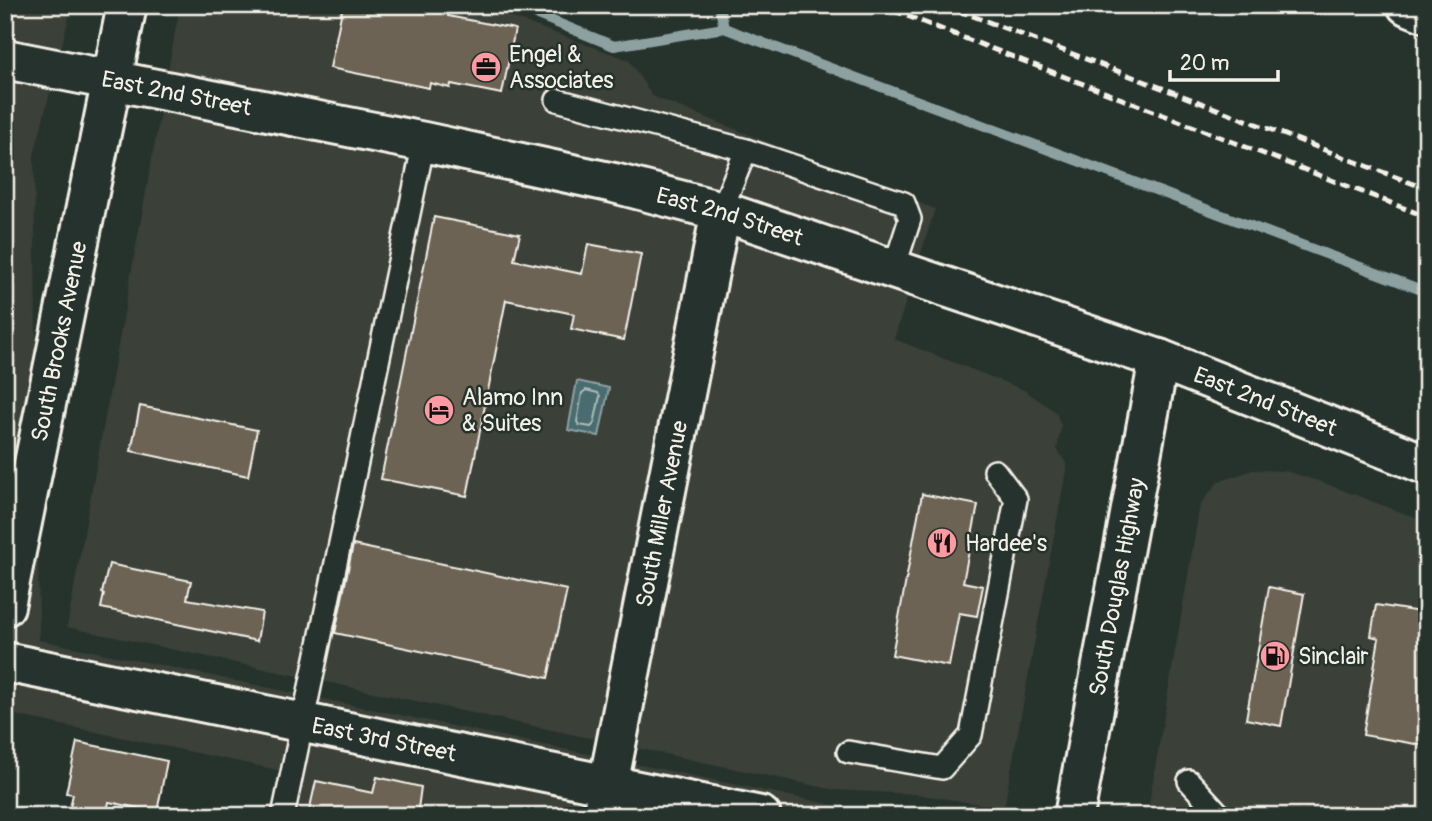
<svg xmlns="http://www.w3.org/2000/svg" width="1432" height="821" viewBox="0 0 1432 821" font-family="Pangolin,sans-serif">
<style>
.built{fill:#3b4139}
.water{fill:#4a6c71;stroke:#8ea1a1;stroke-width:2}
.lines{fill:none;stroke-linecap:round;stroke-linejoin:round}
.shore{stroke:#b0bcb8;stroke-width:2}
.stream{stroke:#8ea1a1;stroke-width:10}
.building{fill:#6c6355;stroke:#f4f1e8;stroke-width:2}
.lane-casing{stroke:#f4f1e8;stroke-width:26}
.street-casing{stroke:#f4f1e8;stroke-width:44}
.secondary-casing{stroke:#f4f1e8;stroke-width:44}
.primary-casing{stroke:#f4f1e8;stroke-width:44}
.lane{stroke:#26332d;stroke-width:21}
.street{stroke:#26332d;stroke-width:38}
.secondary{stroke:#26332d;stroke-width:38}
.primary{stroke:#26332d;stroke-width:38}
.rail{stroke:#f4f1e8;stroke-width:5;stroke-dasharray:10 5;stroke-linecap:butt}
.labels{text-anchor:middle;stroke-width:5;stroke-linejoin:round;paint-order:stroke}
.poi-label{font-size:23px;fill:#f4f1e8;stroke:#26332d;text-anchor:start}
.street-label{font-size:23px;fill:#f4f1e8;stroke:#26332d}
</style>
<rect width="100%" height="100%" fill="#26332d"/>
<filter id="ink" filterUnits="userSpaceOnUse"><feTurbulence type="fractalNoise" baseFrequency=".0143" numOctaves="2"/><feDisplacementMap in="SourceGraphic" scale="14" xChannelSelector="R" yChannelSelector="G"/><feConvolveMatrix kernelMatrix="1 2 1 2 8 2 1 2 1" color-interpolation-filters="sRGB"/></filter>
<g filter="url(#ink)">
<g class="built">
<polygon points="5,5 72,5 34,155 39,640 886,816 269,816 278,770 5,713"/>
<polygon points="180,5 477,5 629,60 652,96 935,209 894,339 1024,390 1056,412 1061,427 1057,449 1067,465 1004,808 916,794 835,790 67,627"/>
<polygon points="1253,470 1285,471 1321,482 1427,522 1427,816 1147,816 1200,505 1218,482"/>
</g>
<polygon class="water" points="577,381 609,388 599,436 568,430"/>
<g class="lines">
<polygon class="shore" points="586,390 598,393 600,396 594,424 591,427 579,425 577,422 582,393"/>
<g class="stream">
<polyline points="513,5 614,46 724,28"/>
<polyline points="719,5 724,28 1427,292"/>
</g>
</g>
<g class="building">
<polygon points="343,5 450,5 448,16 515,29 502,94 451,84 450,88 430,83 429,88 330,68"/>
<polygon points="434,217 520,234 514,260 582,274 588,244 641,254 624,340 571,329 574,314 506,300 467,496 381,479"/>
<polygon points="140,406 257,430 248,476 131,451"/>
<polygon points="922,494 978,505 963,582 983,586 977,616 959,613 949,666 892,655"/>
<polygon points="353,545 567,590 548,678 335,633"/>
<polygon points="109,564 191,581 187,599 262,612 257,641 101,608 104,594 102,593"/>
<polygon points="1269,587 1304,594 1281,726 1246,719"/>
<polygon points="1376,605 1427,613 1427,746 1363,735 1379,638 1371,636"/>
<polygon points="77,742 167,761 157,812 109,802 106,816 68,816 73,794 66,793"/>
<polygon points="377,777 421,787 417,816 308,816 316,781 373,793"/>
</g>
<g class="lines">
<g class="lane-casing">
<g id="lane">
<polyline points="557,100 746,150 904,203 910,219 894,268"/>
<polyline points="721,211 746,150"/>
<polyline points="848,752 942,768 971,735 1016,499 995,471"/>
<polyline points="1189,781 1221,816"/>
<polyline points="283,816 424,142"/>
</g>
</g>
<g class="street-casing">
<g id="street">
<polyline points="1407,5 1427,13"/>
<path id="s1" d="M 5,606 L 112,79"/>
<path id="s2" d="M 5,662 L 761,816"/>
<path id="s3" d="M 602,816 L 721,211"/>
</g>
</g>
<g class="secondary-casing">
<polyline id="secondary" points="112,79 127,5"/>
</g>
<g class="primary-casing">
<g id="primary">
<path id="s4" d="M 5,59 L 424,142 L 614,183 L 721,211 L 1159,359 L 1427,465"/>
<path id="s5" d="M 1074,816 L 1159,359"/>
</g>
</g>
<use href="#lane" class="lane"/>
<use href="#street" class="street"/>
<use href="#secondary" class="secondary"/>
<use href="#primary" class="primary"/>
<g class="rail">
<polyline points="879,5 1427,217"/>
<polyline points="944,5 1427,189"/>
</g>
</g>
</g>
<defs>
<g id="office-disc" transform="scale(1.575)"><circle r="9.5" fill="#ff9aa2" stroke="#26332d"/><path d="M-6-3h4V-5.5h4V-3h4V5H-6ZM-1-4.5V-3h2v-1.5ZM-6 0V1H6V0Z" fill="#111"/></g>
<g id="hotel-disc" transform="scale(1.575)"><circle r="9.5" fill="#ff9aa2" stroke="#26332d"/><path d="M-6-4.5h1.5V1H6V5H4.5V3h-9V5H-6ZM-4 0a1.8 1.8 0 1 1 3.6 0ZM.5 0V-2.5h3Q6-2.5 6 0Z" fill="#111"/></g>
<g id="restaurant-disc" transform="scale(1.575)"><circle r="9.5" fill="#ff9aa2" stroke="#26332d"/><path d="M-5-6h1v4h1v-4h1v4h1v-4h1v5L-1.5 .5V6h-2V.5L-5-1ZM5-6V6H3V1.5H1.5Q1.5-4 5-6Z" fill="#111"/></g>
<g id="fuel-disc" transform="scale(1.575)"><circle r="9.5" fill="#ff9aa2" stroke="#26332d"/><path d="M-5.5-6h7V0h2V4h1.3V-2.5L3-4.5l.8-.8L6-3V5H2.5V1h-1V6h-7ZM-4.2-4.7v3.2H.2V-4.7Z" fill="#111"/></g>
</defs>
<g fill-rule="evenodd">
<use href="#office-disc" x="486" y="67"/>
<use href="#hotel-disc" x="439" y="410"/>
<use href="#restaurant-disc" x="942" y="543"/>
<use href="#fuel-disc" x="1275" y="656"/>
</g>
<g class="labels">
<g class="poi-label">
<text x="509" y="62">Engel &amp;<tspan x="509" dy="26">Associates</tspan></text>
<text x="462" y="405">Alamo Inn<tspan x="462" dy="26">&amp; Suites</tspan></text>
<text x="965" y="551">Hardee's</text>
<text x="1298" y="664">Sinclair</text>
</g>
<g class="street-label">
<text dy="8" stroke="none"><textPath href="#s4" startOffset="175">East 2nd Street</textPath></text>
<text dy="8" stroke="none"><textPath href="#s4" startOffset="742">East 2nd Street</textPath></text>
<text dy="8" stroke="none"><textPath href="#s1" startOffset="270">South Brooks Avenue</textPath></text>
<text dy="8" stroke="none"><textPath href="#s4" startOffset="1309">East 2nd Street</textPath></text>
<text dy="8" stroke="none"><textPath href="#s3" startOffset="308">South Miller Avenue</textPath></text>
<text dy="8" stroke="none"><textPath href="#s5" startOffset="233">South Douglas Highway</textPath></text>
<text dy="8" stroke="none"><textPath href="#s2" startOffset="387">East 3rd Street</textPath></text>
</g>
</g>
<rect width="1432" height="821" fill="none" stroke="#26332d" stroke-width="28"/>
<rect x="14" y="14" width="1404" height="793" fill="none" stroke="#f4f1e8" stroke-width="2.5" filter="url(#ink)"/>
<path d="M1170 70v10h108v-10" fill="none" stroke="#f4f1e8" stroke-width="3.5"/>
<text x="1180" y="70" font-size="21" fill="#f4f1e8" stroke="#26332d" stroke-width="5" paint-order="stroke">20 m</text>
</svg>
